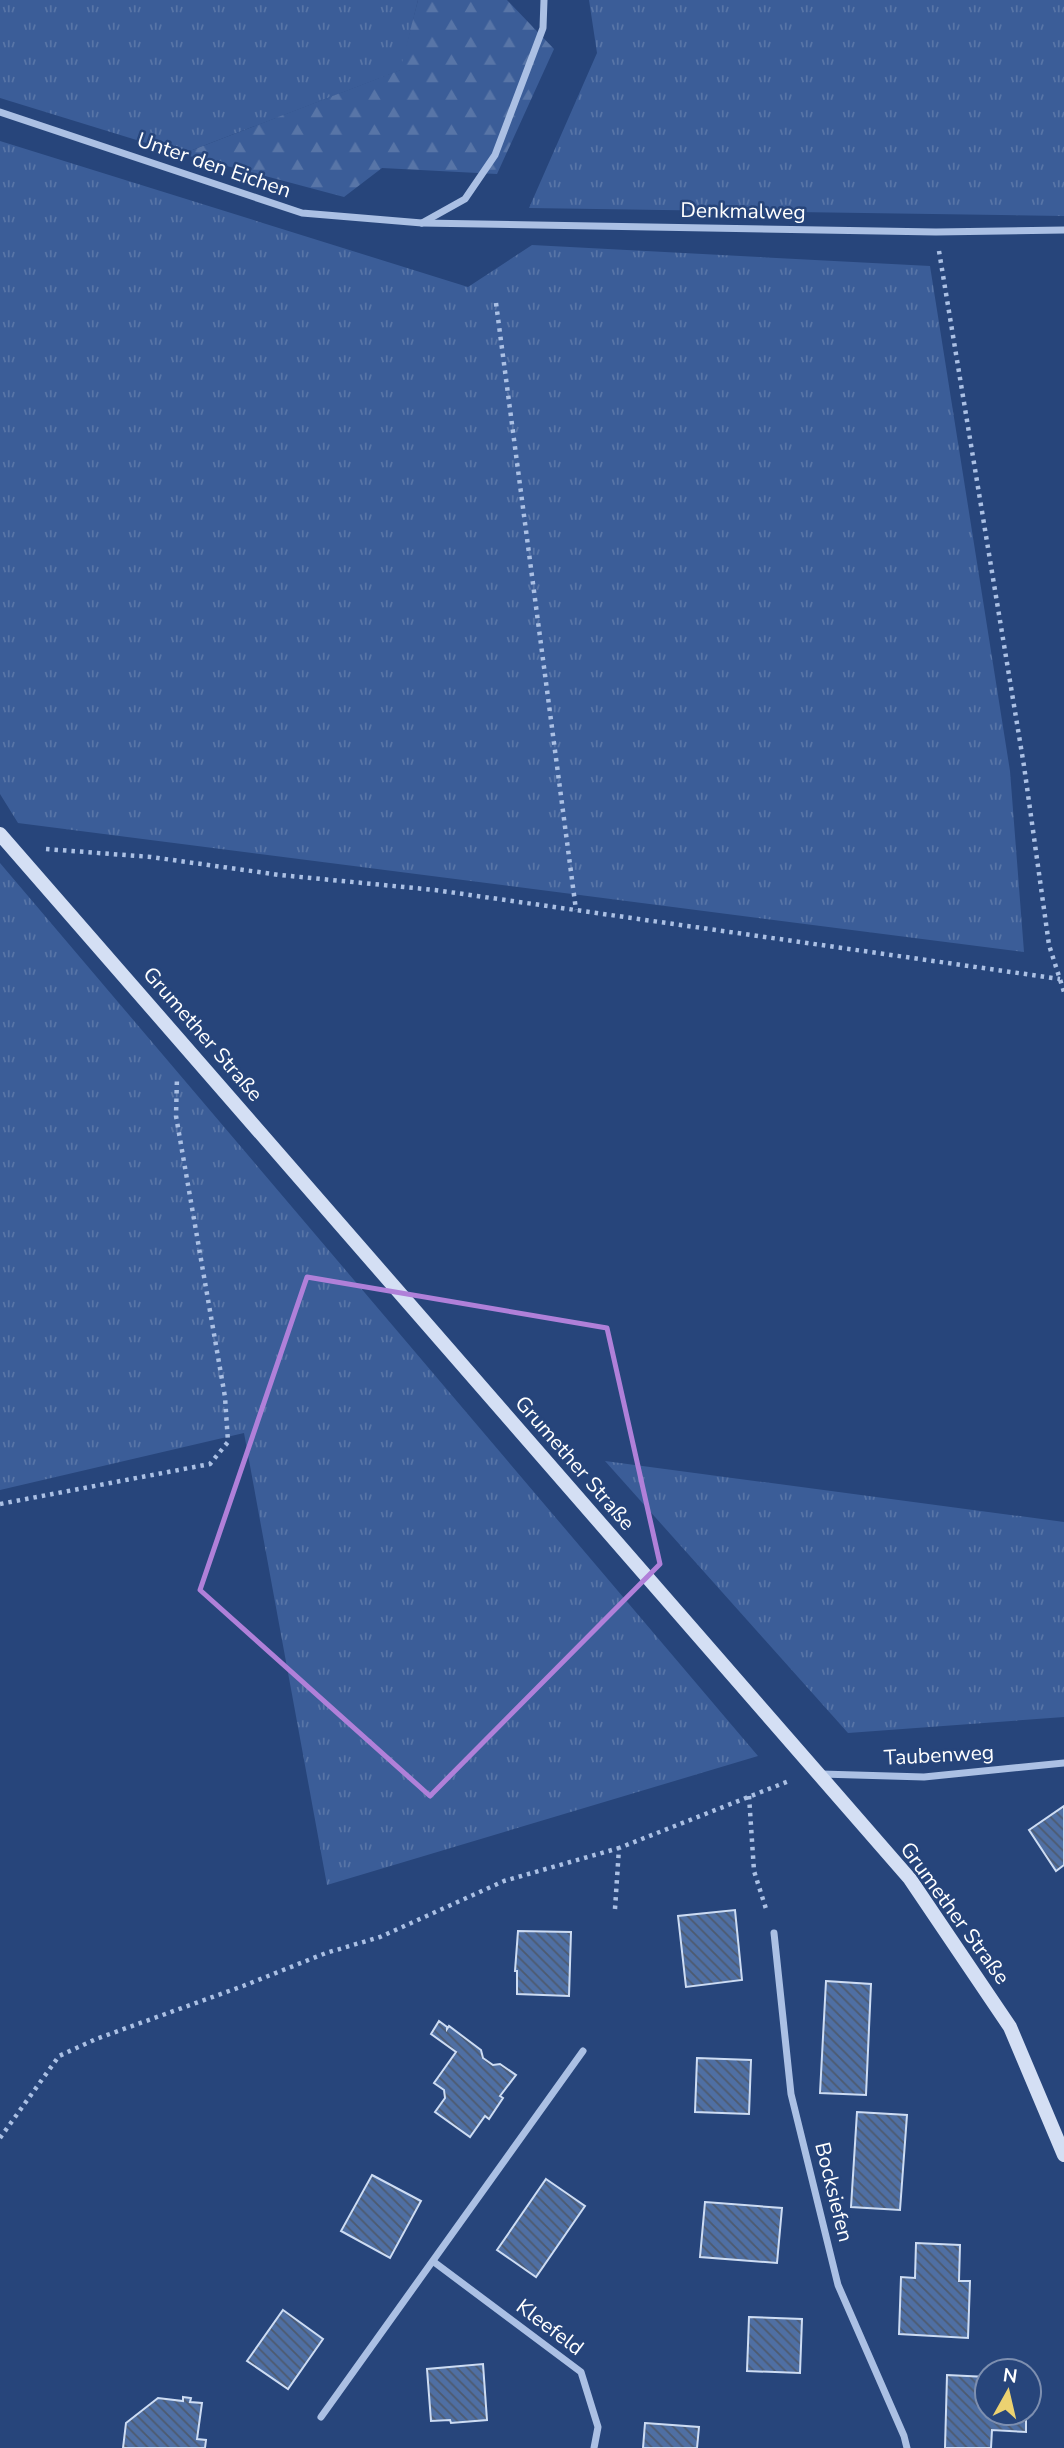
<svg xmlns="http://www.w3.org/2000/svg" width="1064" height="2448" viewBox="0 0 1064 2448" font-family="'Nunito Sans',sans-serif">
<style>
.grass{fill:url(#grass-tufts)}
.forest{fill:url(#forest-firs)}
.building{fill:url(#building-back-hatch);stroke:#cddcf3;stroke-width:2}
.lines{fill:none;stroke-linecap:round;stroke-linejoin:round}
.path{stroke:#abc0e4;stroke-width:4.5;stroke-dasharray:3.5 5;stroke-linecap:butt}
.street{stroke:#abc0e4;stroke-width:7}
.secondary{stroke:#d4dff4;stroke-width:14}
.marked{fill:none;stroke:#b080d9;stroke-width:5;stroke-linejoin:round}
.labels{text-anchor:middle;stroke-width:5;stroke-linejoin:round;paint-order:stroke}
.street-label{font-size:21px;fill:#fff;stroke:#27457b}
</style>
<defs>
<pattern id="grass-tufts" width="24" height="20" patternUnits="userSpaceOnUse" patternTransform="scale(1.75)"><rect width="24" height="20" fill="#3b5d98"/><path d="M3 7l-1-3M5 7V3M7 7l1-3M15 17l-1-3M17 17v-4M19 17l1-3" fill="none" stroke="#5875a7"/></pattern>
<pattern id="forest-firs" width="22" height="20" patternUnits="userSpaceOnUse" patternTransform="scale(1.75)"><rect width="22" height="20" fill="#3b5d98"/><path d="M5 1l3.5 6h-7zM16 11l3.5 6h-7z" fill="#5875a7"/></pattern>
<pattern id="building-back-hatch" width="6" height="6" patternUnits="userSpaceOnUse" patternTransform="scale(1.75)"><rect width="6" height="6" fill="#4f6fa3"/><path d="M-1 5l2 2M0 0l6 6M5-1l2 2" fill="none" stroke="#4d5a6f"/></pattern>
</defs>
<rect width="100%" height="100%" fill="#27457b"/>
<g class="grass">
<polygon points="0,0 418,0 401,70 182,154 0,98"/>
<polygon points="589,0 1064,0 1064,216 529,208 597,53"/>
<polygon points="0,141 468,287 532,245 930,266 1010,771 1024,952 18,823 0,794"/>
<polygon points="0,863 758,1756 327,1885 244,1433 0,1490"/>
<polygon points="605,1461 1064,1522 1064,1717 848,1733"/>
</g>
<polygon class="forest" points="418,0 507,0 554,49 497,174 382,168 344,197 182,154 400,70"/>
<g class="building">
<polygon points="1064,1806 1064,1865 1056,1871 1029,1830"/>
<polygon points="735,1910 742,1980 686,1987 678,1916"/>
<polygon points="518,1931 571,1932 569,1996 517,1994 517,1971 515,1971"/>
<polygon points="826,1981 871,1984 866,2095 820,2093"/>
<polygon points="439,2021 447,2027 447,2029 449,2026 481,2050 483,2058 493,2065 500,2064 516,2075 500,2096 503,2098 489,2119 485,2116 470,2137 435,2112 445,2098 444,2090 434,2083 456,2052 431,2034"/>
<polygon points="697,2058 751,2060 749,2114 695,2112"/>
<polygon points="857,2112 907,2115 900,2210 851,2207"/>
<polygon points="372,2175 421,2201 390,2258 341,2231"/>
<polygon points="546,2179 585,2206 536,2277 497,2250"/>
<polygon points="705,2202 782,2208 777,2263 700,2257"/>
<polygon points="916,2243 960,2245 959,2281 970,2281 968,2338 899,2334 901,2277 915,2278"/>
<polygon points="283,2310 323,2339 288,2389 247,2361"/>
<polygon points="749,2317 802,2319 800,2373 747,2371"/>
<polygon points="483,2364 487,2420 451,2423 450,2420 431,2421 427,2369"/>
<polygon points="947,2375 987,2377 987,2413 1026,2413 1026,2432 992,2430 991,2448 945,2448"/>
<polygon points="183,2397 191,2398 190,2402 202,2403 197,2439 206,2440 205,2448 123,2448 126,2423 158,2398 183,2401"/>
<polygon points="645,2423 699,2427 697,2448 643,2448"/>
</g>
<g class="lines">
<g class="path">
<polyline points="939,251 1024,766 1049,945 1064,992"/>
<polyline points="496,303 576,910"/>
<polyline points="46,849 151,857 280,875 435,890 1060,979"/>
<polyline points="0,1504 210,1464 228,1442 225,1397 176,1116 177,1077"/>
<polyline points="749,1796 754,1871 767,1912"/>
<polyline points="615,1909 619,1848 789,1781"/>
<polyline points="0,2138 59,2056 96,2039 243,1986 326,1953 380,1937 504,1881 619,1848"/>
</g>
<g class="street">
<polyline points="0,112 302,213 422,223 936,232 1064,230"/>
<polyline points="422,223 465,199 495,155 543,28 544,0"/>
<polyline points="821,1774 924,1777 1064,1763"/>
<polyline points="774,1933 791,2094 838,2285 904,2436 907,2448"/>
<polyline points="434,2262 581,2372 598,2427 594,2448"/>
<polyline points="321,2417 583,2051"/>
</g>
<polyline class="secondary" points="0,834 910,1879 1010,2027 1064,2155"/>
</g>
<path class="marked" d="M 307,1277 L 607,1328 L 660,1564 L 430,1796 L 200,1590 Z"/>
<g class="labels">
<g class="street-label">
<text transform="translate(214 165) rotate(19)" y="7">Unter den Eichen</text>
<text transform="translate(743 211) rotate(1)" y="7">Denkmalweg</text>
<text transform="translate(203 1034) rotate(49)" y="7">Grumether Straße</text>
<text transform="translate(575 1463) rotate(49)" y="7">Grumether Straße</text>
<text transform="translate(939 1755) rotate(-3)" y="7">Taubenweg</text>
<text transform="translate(955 1913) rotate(54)" y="7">Grumether Straße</text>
<text transform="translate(834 2192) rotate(76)" y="7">Bocksiefen</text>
<text transform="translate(550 2327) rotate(37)" y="7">Kleefeld</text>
</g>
</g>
<g transform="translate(1008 2392) rotate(8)"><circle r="33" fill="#27457b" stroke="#7d8fb0" stroke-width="2"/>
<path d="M0-5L12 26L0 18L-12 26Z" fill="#ecd271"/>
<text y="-10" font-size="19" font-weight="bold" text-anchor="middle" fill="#ffffff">N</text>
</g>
</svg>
